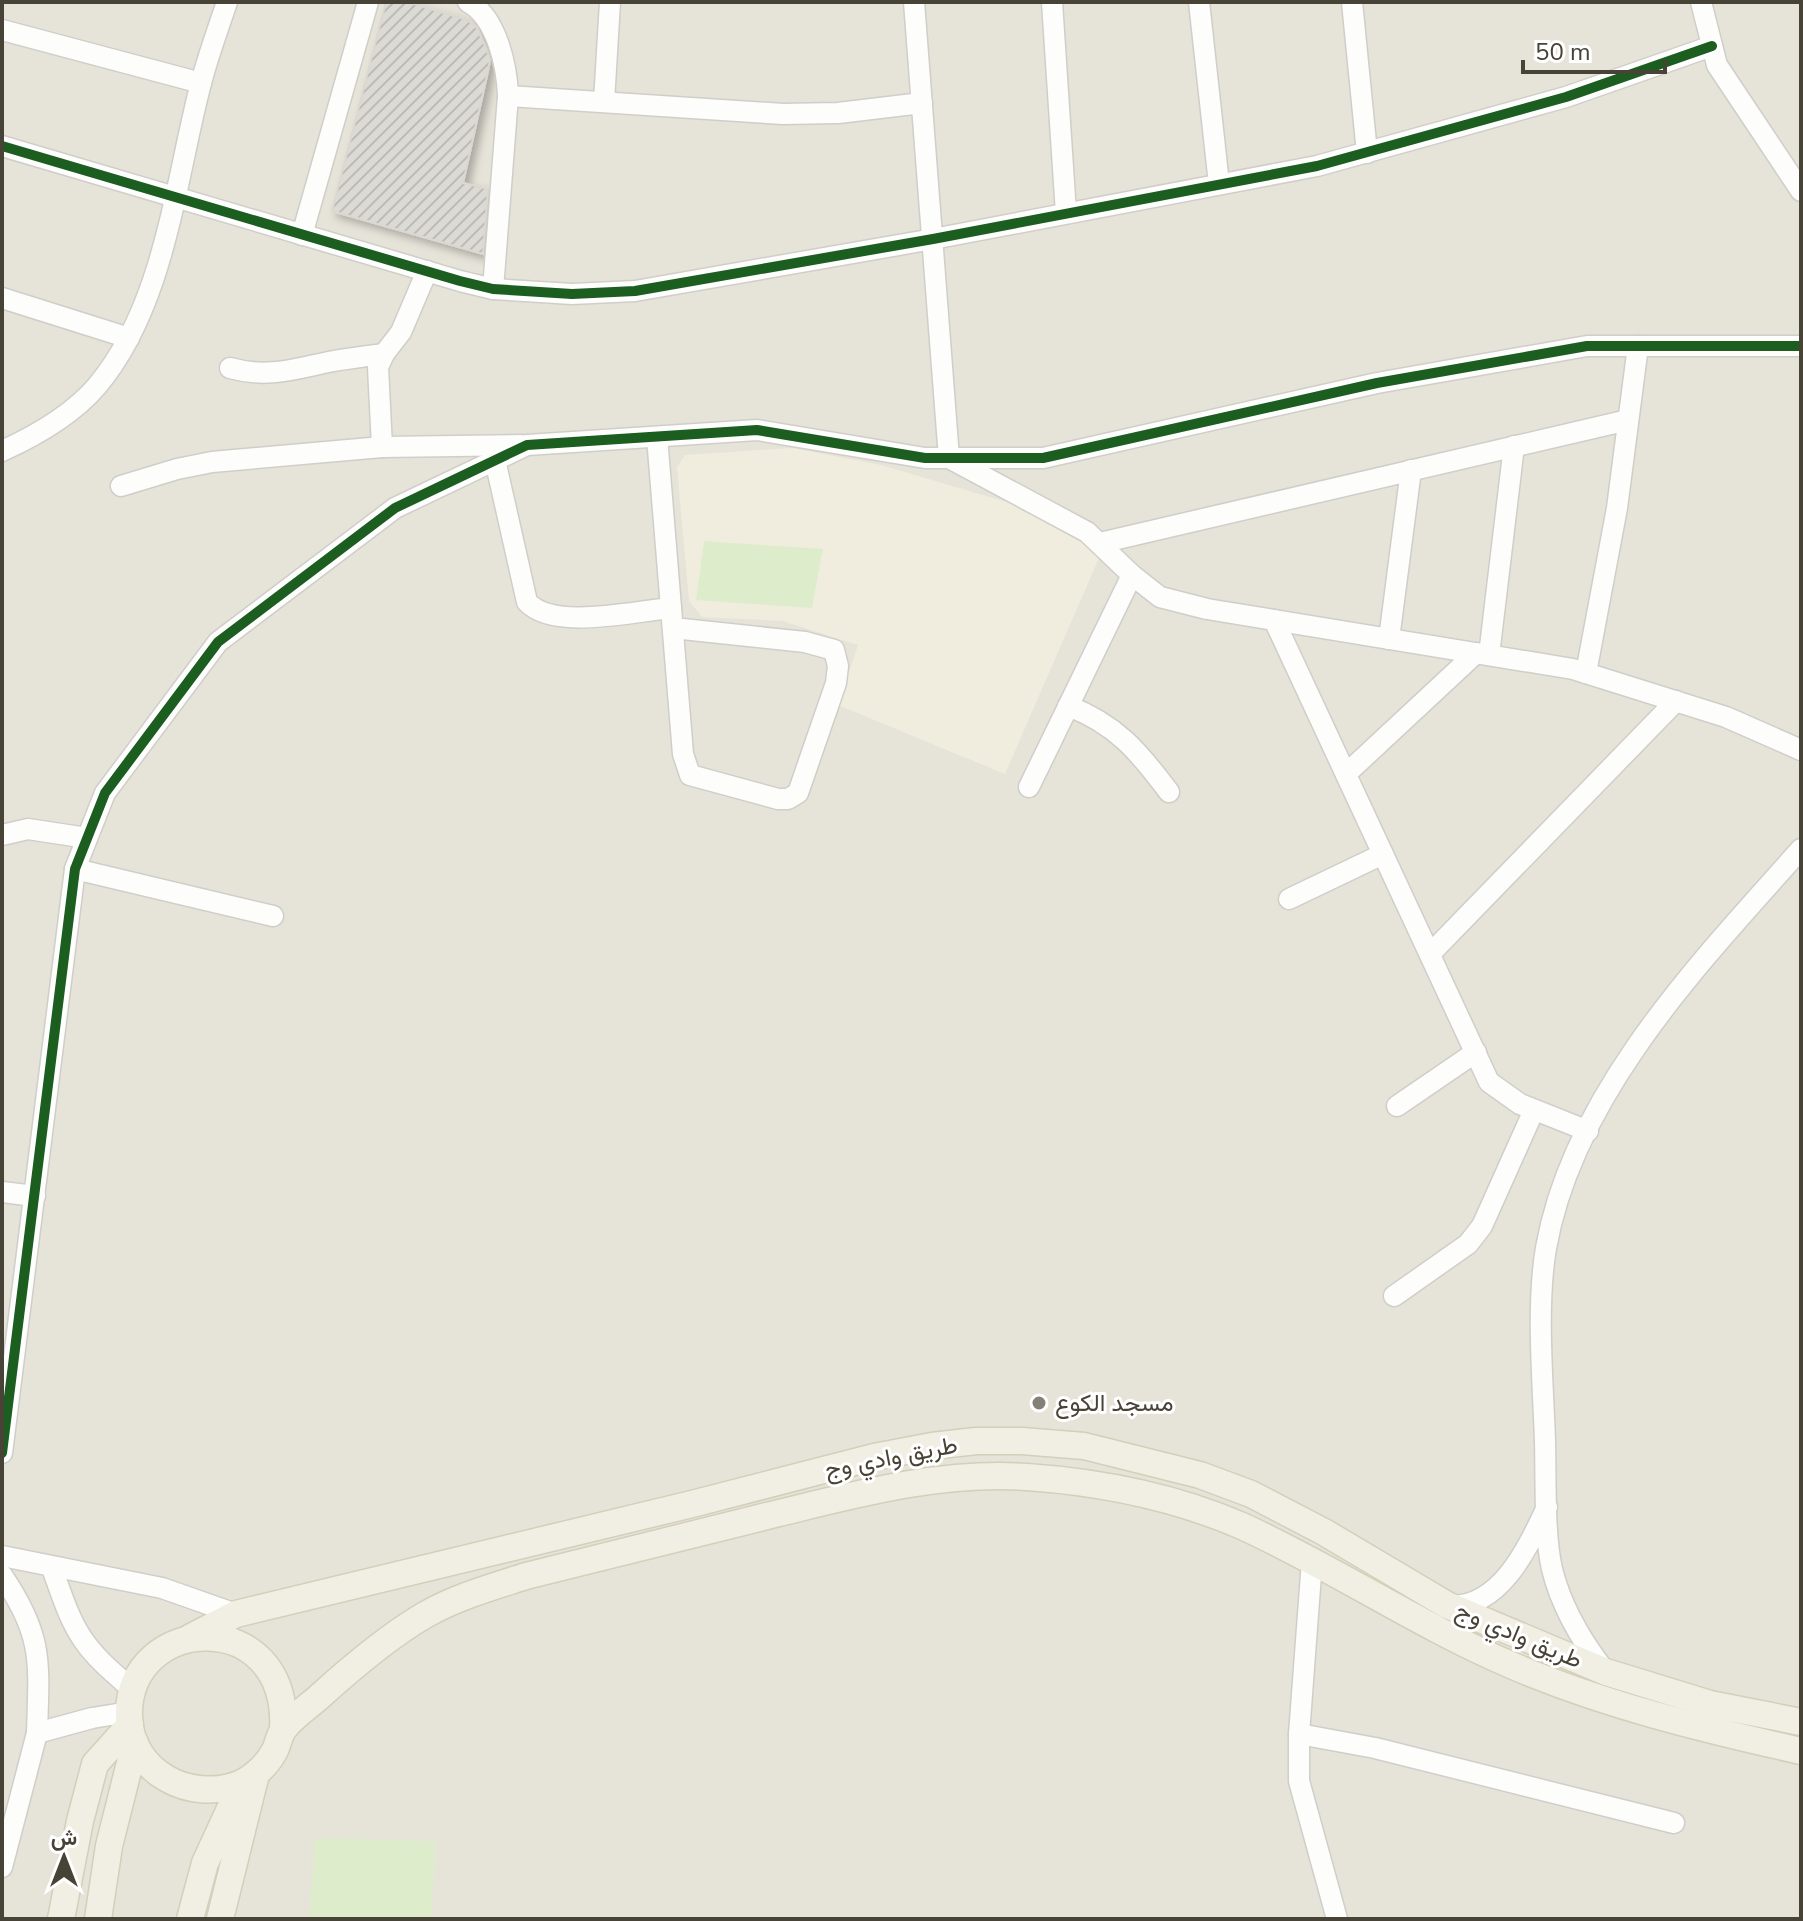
<svg xmlns="http://www.w3.org/2000/svg" width="1803" height="1921" viewBox="0 0 1803 1921" font-family="'Nunito Sans',Vazirmatn,sans-serif">
<style>
.residential{fill:#e6e3d9}
.education{fill:#f0edde}
.grass{fill:#ddedcc}
.building{fill:url(#building-hatch);stroke:#dad8d1;stroke-width:2;filter:url(#shadow)}
.lines{fill:none;stroke-linecap:round;stroke-linejoin:round}
.minor-casing{stroke:#d0cec9;stroke-width:23}
.major-casing{stroke:#d4cfb9;stroke-width:29}
.minor{stroke:#fdfdfc;stroke-width:20}
.major{stroke:#f1efe4;stroke-width:26}
.cycleway-casing{stroke:#fff;stroke-width:15}
.cycleway{stroke:#1b5e20;stroke-width:10}
.poi-dot{fill:#848076;stroke:#fff;stroke-width:3}
.labels{text-anchor:middle;stroke-width:6;stroke-linejoin:round;paint-order:stroke}
.poi-label{font-size:24px;fill:#484337;stroke:#fff;text-anchor:start}
.street-label{font-size:24px;fill:#484337;stroke:#fff}
</style>
<defs>
<pattern id="building-hatch" width="6" height="6" patternUnits="userSpaceOnUse" patternTransform="scale(2)"><rect width="6" height="6" fill="#dcdad4"/><path d="M-1 1l2-2M0 6l6-6M5 7l2-2" fill="none" stroke="#bebcb7"/></pattern>
<filter id="shadow"><feDropShadow dx="5" dy="5" stdDeviation="4" flood-color="#0004"/></filter>
</defs>
<rect width="100%" height="100%" fill="#f2f1ec"/>
<rect class="residential" x="2" y="2" width="1799" height="1917"/>
<polygon class="education" points="792,448 881,465 1010,503 1086,541 1099,558 1005,774 838,705 858,645 783,621 702,617 689,601 677,467 685,455"/>
<g class="grass">
<polygon points="704,541 823,549 812,608 696,600"/>
<polygon points="315,1838 436,1841 431,1919 309,1919"/>
</g>
<polygon class="building" points="386,2 407,2 467,20 477,28 486,48 490,60 488,71 463,183 488,189 483,254 332,211"/>
<g class="lines">
<g class="minor-casing">
<g id="minor">
<path d="M 468,2 C 497,17 507,67 508,96 L 493,289"/>
<polyline points="914,2 949,458 1087,532 1132,575 1160,597 1207,609 1573,669 1726,717 1801,750"/>
<polyline points="1052,2 1066,213"/>
<polyline points="1199,2 1219,184"/>
<polyline points="1352,2 1367,153"/>
<polyline points="1701,2 1717,65 1801,191"/>
<polyline points="2,30 201,83"/>
<polyline points="508,96 783,114 838,113 922,103"/>
<polyline points="604,102 610,2"/>
<polyline points="2,146 460,281 493,289 572,294 635,291 933,239 1317,166 1566,97 1712,46"/>
<polyline points="302,235 368,2"/>
<polyline points="2,298 129,338"/>
<path d="M 230,368 C 270,379 296,368 334,361 C 351,358 368,356 384,354"/>
<polyline points="657,437 683,754 690,775 778,799 788,799 798,793 836,683 838,666 834,650 805,642 673,628"/>
<polyline points="382,447 378,367 384,354 401,332 427,271"/>
<path d="M 2,451 C 35,436 73,414 97,386 C 165,305 175,182 201,83 C 208,56 218,29 227,2"/>
<path d="M 495,460 L 527,602 C 554,631 634,611 671,608"/>
<polyline points="121,486 177,469 212,462 382,447 521,445"/>
<polyline points="1100,543 1628,420"/>
<polyline points="1274,620 1489,1082 1520,1104 1588,1131"/>
<polyline points="1389,639 1411,470"/>
<polyline points="1489,655 1514,446"/>
<polyline points="1586,673 1617,508 1638,346"/>
<path d="M 1068,706 C 1116,724 1139,752 1169,792"/>
<polyline points="1346,774 1476,653"/>
<polyline points="1029,787 1132,575"/>
<polyline points="2,835 28,829 87,838"/>
<polyline points="75,869 273,916"/>
<polyline points="1289,899 1383,854"/>
<polyline points="1430,954 1676,701"/>
<polyline points="1397,1106 1476,1052"/>
<polyline points="2,1192 35,1196"/>
<polyline points="1394,1296 1468,1244 1482,1226 1534,1110"/>
<polyline points="2,1453 75,869 105,793 218,642 395,508 527,445 757,430 925,458 1043,458 1377,383 1587,346 1801,346"/>
<polyline points="2,1556 162,1588 236,1614"/>
<polyline points="1312,1561 1299,1734 1299,1781 1337,1919"/>
<path d="M 51,1566 C 61,1591 68,1619 84,1641 C 97,1660 116,1675 133,1690"/>
<path d="M 2,1575 C 44,1637 39,1662 37,1733"/>
<path d="M 1449,1606 C 1501,1608 1528,1547 1547,1507"/>
<path d="M 1604,1670 C 1581,1640 1561,1606 1552,1569 C 1544,1534 1546,1479 1545,1441 C 1543,1381 1536,1307 1546,1248 C 1573,1094 1701,961 1801,849"/>
<polyline points="1299,1734 1375,1748 1674,1823"/>
<polyline points="2,1867 37,1733 92,1718 129,1712"/>
</g>
</g>
<g class="major-casing">
<g id="major">
<polyline points="191,1637 236,1614 692,1504 874,1457 932,1446 976,1441 1022,1441 1084,1446 1200,1475 1251,1494 1324,1532 1447,1605 1606,1672 1710,1704 1801,1722"/>
<path d="M 283,1730 C 290,1605 127,1613 129,1716 C 130,1772 190,1803 239,1784 C 252,1779 267,1765 274,1752 C 278,1745 279,1736 283,1730 C 292,1717 308,1707 319,1697 C 351,1668 387,1637 425,1615 C 456,1597 492,1587 526,1576 C 609,1555 692,1534 775,1514 C 857,1494 941,1471 1027,1477 C 1099,1482 1175,1497 1242,1526 C 1334,1568 1418,1625 1511,1665 C 1604,1705 1703,1729 1801,1751"/>
<polyline points="61,1919 80,1821 95,1764 130,1725"/>
<polyline points="98,1919 109,1846 135,1743"/>
<polyline points="190,1919 205,1863 241,1785"/>
<polyline points="220,1919 256,1774"/>
</g>
</g>
<use href="#minor" class="minor"/>
<use href="#major" class="major"/>
<g class="cycleway-casing">
<g id="cycleway">
<polyline points="2,146 460,281 493,289 572,294 635,291 933,239 1317,166 1566,97 1712,46"/>
<polyline points="2,1453 75,869 105,793 218,642 395,508 527,445 757,430 925,458 1043,458 1377,383 1587,346 1801,346"/>
</g>
</g>
<use href="#cycleway" class="cycleway"/>
</g>
<circle class="poi-dot" cx="1039" cy="1403" r="8"/>
<g class="labels">
<g class="poi-label">
<text x="1055" y="1411">مسجد الكوع</text>
</g>
<g class="street-label">
<text transform="translate(891 1457) rotate(-11)" y="8">طريق وادي وج</text>
<text transform="translate(1519 1635) rotate(23)" y="8">طريق وادي وج</text>
</g>
</g>
<rect width="1803" height="1921" fill="none" stroke="#484337" stroke-width="8"/>
<g transform="translate(64 1857)" stroke="#ffffff" stroke-width="6" paint-order="stroke">
<path d="M0-6L14 30L0 20L-14 30Z" fill="#484337"/>
<text y="-12" font-size="22" font-weight="bold" text-anchor="middle" fill="#484337">ش</text>
</g>
<path d="M1523 60v12h142v-12" fill="none" stroke="#484337" stroke-width="4"/>
<text x="1535" y="60" font-size="24" fill="#484337" stroke="#ffffff" stroke-width="6" paint-order="stroke">50 m</text>
</svg>
